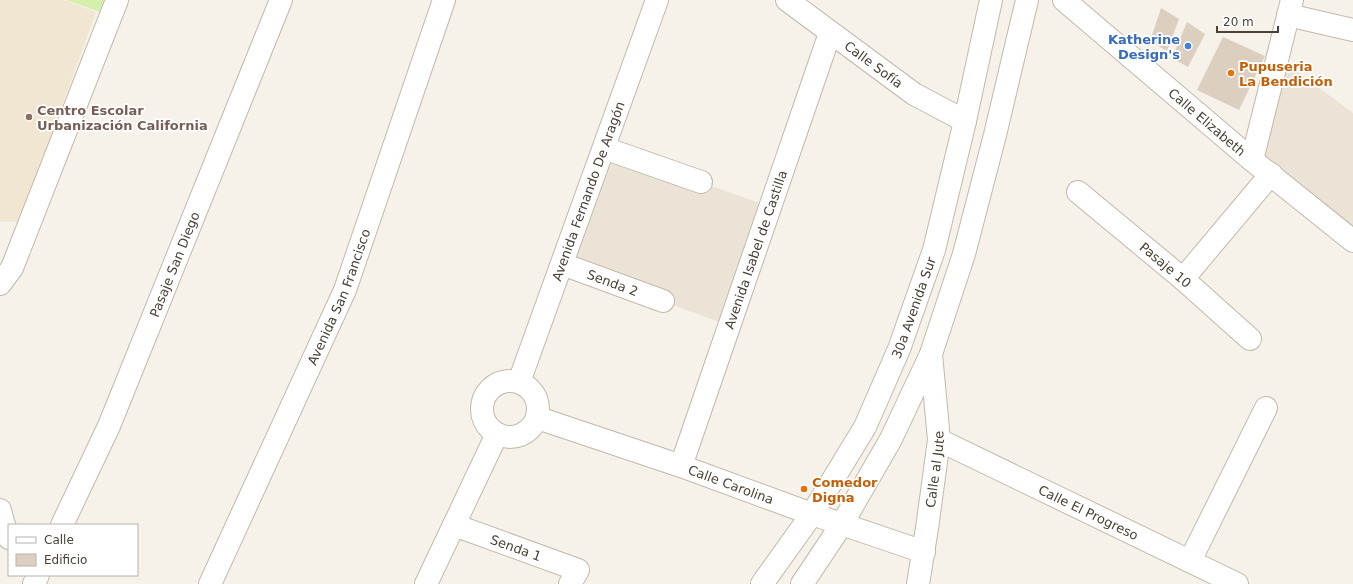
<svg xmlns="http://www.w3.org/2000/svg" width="1353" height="584" viewBox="0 0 1353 584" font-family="'DejaVu Sans',sans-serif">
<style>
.residential{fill:#ebe3d6}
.education{fill:#f1e6d1}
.green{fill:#d5efad}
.building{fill:#dccfc0}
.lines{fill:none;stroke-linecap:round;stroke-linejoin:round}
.minor-casing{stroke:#c3b9aa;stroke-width:24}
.tertiary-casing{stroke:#c3b9aa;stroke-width:24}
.minor{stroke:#fff;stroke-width:22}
.tertiary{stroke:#fff;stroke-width:22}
.shop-dot{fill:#3f7fe0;stroke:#fff;stroke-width:1.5}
.food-dot{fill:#e8710a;stroke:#fff;stroke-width:1.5}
.education-dot{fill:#8d6e63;stroke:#fff;stroke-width:1.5}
.labels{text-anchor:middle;stroke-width:3.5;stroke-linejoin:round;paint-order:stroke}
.shop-label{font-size:13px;font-weight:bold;fill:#366cbe;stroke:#fff;text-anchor:end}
.street-label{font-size:13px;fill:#4b4136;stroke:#fff}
.food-label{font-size:13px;font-weight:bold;fill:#c56008;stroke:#fff;text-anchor:start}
.education-label{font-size:13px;font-weight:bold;fill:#785e54;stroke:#fff;text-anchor:start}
</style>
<rect width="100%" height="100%" fill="#f6f1e9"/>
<g class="residential">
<polygon points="1278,57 1353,113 1353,241 1252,160"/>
<polygon points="604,148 770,207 730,326 562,264"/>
</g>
<polygon class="education" points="0,0 64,0 96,12 20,222 0,222"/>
<polygon class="green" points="66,0 117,0 111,16"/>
<g class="building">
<polygon points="1161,8 1179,19 1167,51 1150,41"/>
<polygon points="1187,22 1205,34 1188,67 1172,58"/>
<polygon points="1223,37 1265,56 1239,110 1197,90"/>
</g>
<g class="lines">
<g class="minor-casing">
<g id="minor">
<path id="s1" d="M 787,0 L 914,94 L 965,121"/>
<polyline points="1288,15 1353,30"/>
<polyline points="604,148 701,182"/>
<polyline points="1252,160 1292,0"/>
<path id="s2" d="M 1078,192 L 1183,279 L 1250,339"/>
<path id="s3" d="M 562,264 L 663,301"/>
<polyline points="1183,279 1271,174"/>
<polyline points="0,284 12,268 117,0"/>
<circle cx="510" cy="409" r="28"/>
<path id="s4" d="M 519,382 L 657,0"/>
<path id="s5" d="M 538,418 L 681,466 L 812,514 L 924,552"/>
<path id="s6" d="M 939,440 L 1237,584"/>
<path id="s7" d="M 681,466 L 830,33"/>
<polyline points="0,510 3,522 9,538"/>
<path id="s8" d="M 62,525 L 109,426 L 281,0"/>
<path id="s9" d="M 454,525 L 578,570 L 570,584"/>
<polyline points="1190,561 1266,408"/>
<polyline points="34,584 38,575"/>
<path id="s10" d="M 210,584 L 345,290 L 444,0"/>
<polyline points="426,584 497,434"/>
<path id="s11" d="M 918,584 L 927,528 L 939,440 L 931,354"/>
</g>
</g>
<g class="tertiary-casing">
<g id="tertiary">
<path id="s12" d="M 1064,0 L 1252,160 L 1353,241"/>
<path id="s13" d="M 762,584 L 812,514 L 865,427 L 899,349 L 934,250 L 965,121 L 991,0"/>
<polyline points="802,584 842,524 891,439 931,354 964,254 995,135 1027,0"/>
</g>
</g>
<use href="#minor" class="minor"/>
<use href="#tertiary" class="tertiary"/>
</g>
<circle class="shop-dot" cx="1188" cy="46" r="4"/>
<g class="food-dot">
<circle cx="1231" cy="73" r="4"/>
<circle cx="804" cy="489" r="4"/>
</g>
<circle class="education-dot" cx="29" cy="117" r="4"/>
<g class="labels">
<g class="shop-label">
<text x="1180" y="44">Katherine<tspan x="1180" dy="15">Design's</tspan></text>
</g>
<g class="street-label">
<text dy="5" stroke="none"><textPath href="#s1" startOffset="108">Calle Sofía</textPath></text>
<text dy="5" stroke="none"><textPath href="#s12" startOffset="188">Calle Elizabeth</textPath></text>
<text dy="5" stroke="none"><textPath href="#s4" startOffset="203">Avenida Fernando De Aragón</textPath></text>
<text dy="5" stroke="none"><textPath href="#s7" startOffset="229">Avenida Isabel de Castilla</textPath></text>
<text dy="5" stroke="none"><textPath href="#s8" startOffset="284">Pasaje San Diego</textPath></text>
<text dy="5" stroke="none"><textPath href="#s2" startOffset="114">Pasaje 10</textPath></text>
<text dy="5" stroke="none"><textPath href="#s3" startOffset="54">Senda 2</textPath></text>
<text dy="5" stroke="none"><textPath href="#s10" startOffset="315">Avenida San Francisco</textPath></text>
<text dy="5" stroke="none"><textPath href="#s13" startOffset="317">30a Avenida Sur</textPath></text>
<text dy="5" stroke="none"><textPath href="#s11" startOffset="116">Calle al Jute</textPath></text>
<text dy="5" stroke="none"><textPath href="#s5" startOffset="204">Calle Carolina</textPath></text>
<text dy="5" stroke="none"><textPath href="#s6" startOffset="166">Calle El Progreso</textPath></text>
<text dy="5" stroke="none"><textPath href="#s9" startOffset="66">Senda 1</textPath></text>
</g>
<g class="food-label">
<text x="1239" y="71">Pupuseria<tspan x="1239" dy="15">La Bendición</tspan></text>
<text x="812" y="487">Comedor<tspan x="812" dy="15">Digna</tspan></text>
</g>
<g class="education-label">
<text x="37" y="115">Centro Escolar<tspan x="37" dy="15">Urbanización California</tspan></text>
</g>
</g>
<rect x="8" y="524" width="130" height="52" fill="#ffffff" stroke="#b7b3af"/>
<rect x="16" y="537" width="20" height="6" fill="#ffffff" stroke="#b7b3af"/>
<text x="44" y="544" font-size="12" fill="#4b4136">Calle</text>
<rect x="16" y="554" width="20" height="12" fill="#dccfc0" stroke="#b7b3af"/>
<text x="44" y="564" font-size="12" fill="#4b4136">Edificio</text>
<path d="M1217 26v6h61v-6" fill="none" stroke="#4b4136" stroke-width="2"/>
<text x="1223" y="26" font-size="12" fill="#4b4136" stroke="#ffffff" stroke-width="3" paint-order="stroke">20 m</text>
</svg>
